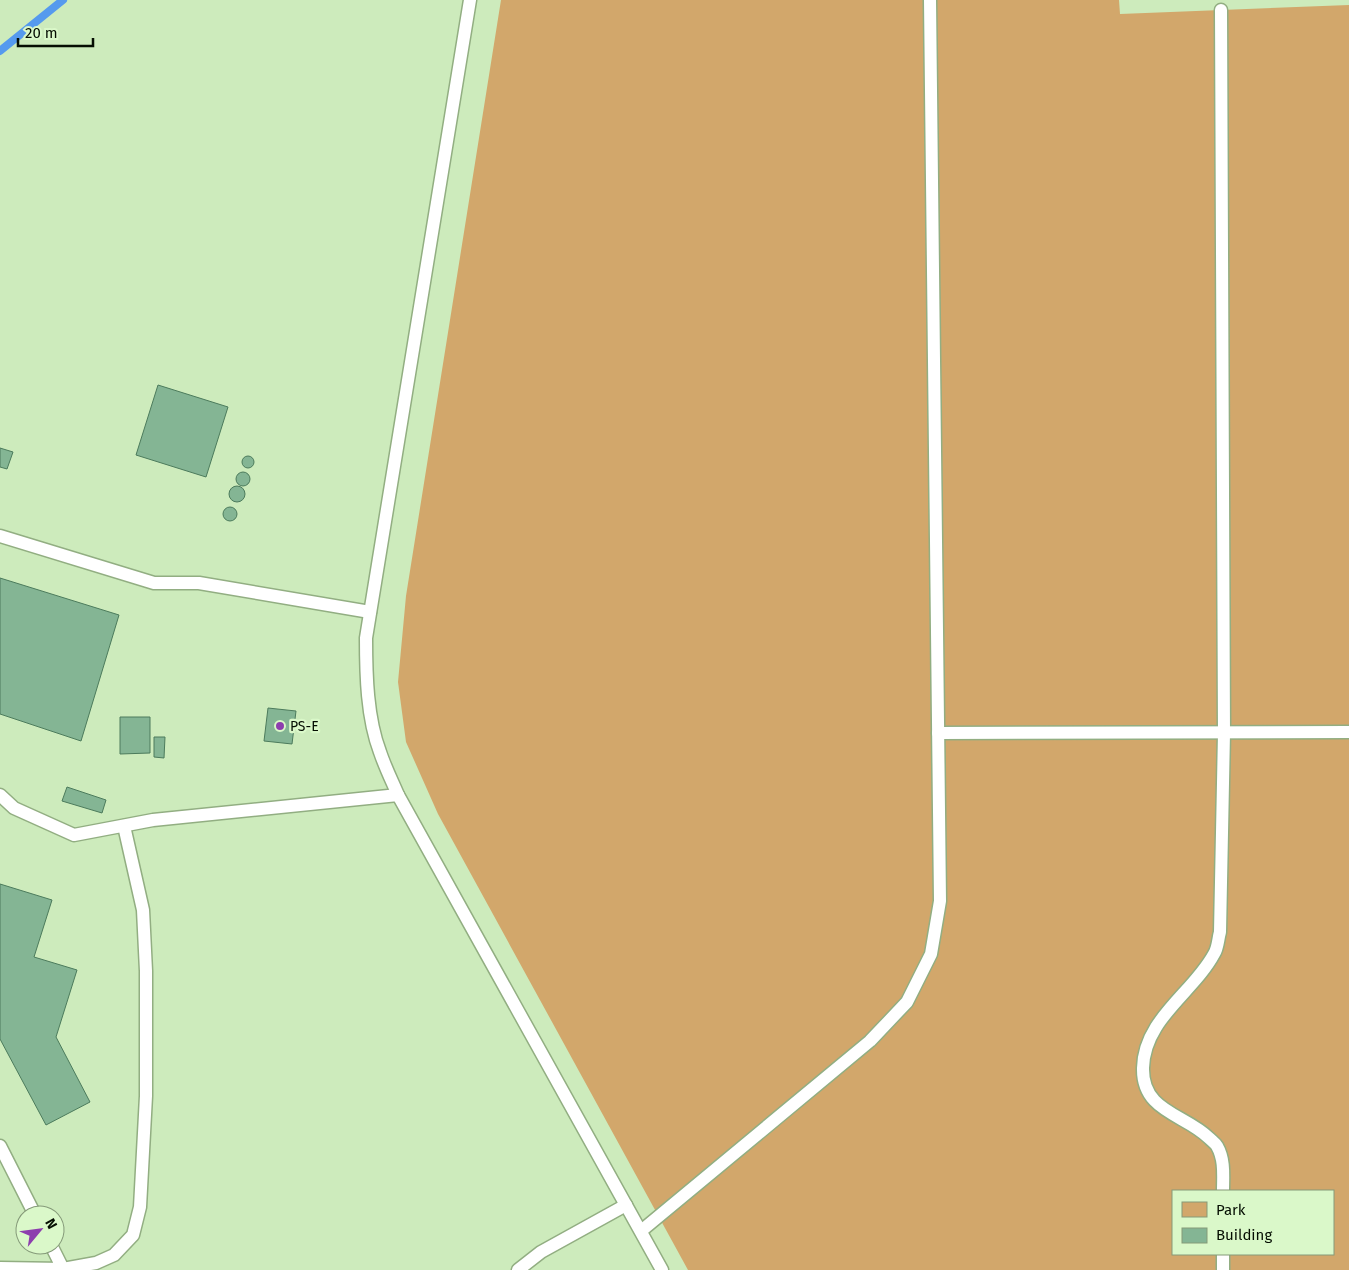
<svg xmlns="http://www.w3.org/2000/svg" width="1349" height="1270" viewBox="0 0 1349 1270" font-family="'Fira Sans',sans-serif">
<style>
.green{fill:#d2a76b;fill-rule:evenodd}
.lines{fill:none;stroke-linecap:round;stroke-linejoin:round}
.stream{stroke:#559aee;stroke-width:8}
.building{fill:#84b594;stroke:#4c7b5c}
.lane-casing{stroke:#92ae82;stroke-width:15}
.lane{stroke:#fff;stroke-width:12}
.poi-dot{fill:#8d3eae;stroke:#daf8c9;stroke-width:2}
.labels{text-anchor:middle;stroke-width:4.5;stroke-linejoin:round;paint-order:stroke}
.poi-label{font-size:14px;fill:#050e02;stroke:#daf8c9;text-anchor:start}
</style>
<rect width="100%" height="100%" fill="#cdebbc"/>
<path class="green" d="M 501,0 L 1119,0 L 1120,14 L 1349,5 L 1349,1270 L 688,1270 L 438,814 L 406,742 L 398,682 L 406,596 ZM 1173,1191 L 1333,1191 L 1333,1254 L 1173,1254 Z"/>
<g class="lines">
<polyline class="stream" points="0,51 63,0"/>
</g>
<g class="building">
<polygon points="158,385 228,407 206,477 136,455"/>
<polygon points="0,448 13,452 7,469 0,467"/>
<circle cx="248" cy="462" r="6"/>
<circle cx="243" cy="479" r="7"/>
<circle cx="237" cy="494" r="8"/>
<circle cx="230" cy="514" r="7"/>
<polygon points="0,578 119,615 81,741 0,714"/>
<polygon points="268,708 296,711 292,744 264,741"/>
<polygon points="120,717 150,717 150,753 120,754"/>
<polygon points="154,737 165,737 164,758 154,757"/>
<polygon points="67,787 106,800 102,813 62,801"/>
<polygon points="0,884 52,900 34,957 77,970 56,1037 90,1102 46,1125 0,1039"/>
</g>
<g class="lines">
<g class="lane-casing">
<g id="lane">
<path d="M 470,0 L 366,638 C 366,675 367,718 380,752 C 385,767 392,781 398,795 L 662,1270"/>
<path d="M 1221,10 L 1224,733 L 1220,932 C 1218,939 1218,948 1214,954 C 1193,993 1144,1019 1143,1068 C 1142,1112 1185,1114 1209,1138 C 1212,1141 1215,1143 1217,1146 C 1225,1160 1223,1176 1223,1191"/>
<polyline points="0,536 154,583 199,583 370,612"/>
<polyline points="938,733 1349,732"/>
<polyline points="0,795 14,808 74,835 153,820 398,795"/>
<polyline points="0,1146 35,1215"/>
<polyline points="641,1231 870,1041 907,1002 931,954 940,901 930,0"/>
<polyline points="1223,1254 1223,1270"/>
<polyline points="0,1268 63,1269 51,1245"/>
<polyline points="63,1269 96,1263 114,1255 133,1235 140,1207 146,1096 146,971 143,910 124,826"/>
<polyline points="518,1270 541,1252 626,1205"/>
</g>
</g>
<use href="#lane" class="lane"/>
</g>
<circle class="poi-dot" cx="280" cy="726" r="5"/>
<g class="labels">
<g class="poi-label">
<text x="290" y="731">PS-E</text>
</g>
</g>
<rect x="1172" y="1190" width="162" height="65" fill="#daf8c9" stroke="#859a79"/>
<rect x="1182" y="1202" width="25" height="15" fill="#d2a76b" stroke="#859a79"/>
<text x="1216" y="1215" font-size="15" fill="#050e02">Park</text>
<rect x="1182" y="1228" width="25" height="15" fill="#84b594" stroke="#859a79"/>
<text x="1216" y="1240" font-size="15" fill="#050e02">Building</text>
<g transform="translate(40 1230) rotate(61)"><circle r="24" fill="#daf8c9" stroke="#859a79"/>
<path d="M0-4L9 19L0 12L-9 19Z" fill="#8d3eae"/>
<text y="-8" font-size="14" font-weight="bold" text-anchor="middle" fill="#050e02">N</text>
</g>
<path d="M18 38v8h75v-8" fill="none" stroke="#050e02" stroke-width="2.5"/>
<text x="25" y="38" font-size="15" fill="#050e02" stroke="#daf8c9" stroke-width="4" paint-order="stroke">20 m</text>
</svg>
